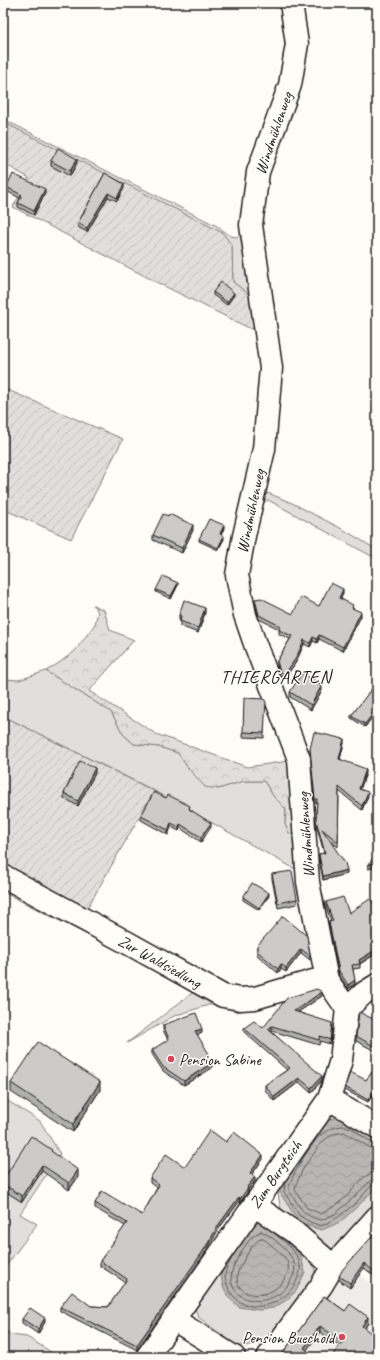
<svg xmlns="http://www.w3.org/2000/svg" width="380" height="1360" viewBox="0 0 380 1360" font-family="Caveat,sans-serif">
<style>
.built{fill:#eeede9}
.grass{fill:#e0dfdb;stroke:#7e7e7c}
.forest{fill:url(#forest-crowns);stroke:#7e7e7c}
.garden{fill:url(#garden-furrows);stroke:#7e7e7c}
.water{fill:url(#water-waves);stroke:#797876}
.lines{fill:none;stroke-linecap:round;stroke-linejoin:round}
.shore{stroke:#5a5a58;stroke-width:1}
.minor-casing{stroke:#1c1c1c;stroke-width:25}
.minor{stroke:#fdfcf7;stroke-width:22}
.wall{fill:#afafac;stroke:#1c1c1c}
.shaded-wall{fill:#8f8e8c;stroke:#1c1c1c}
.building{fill:#cccbc8;stroke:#1c1c1c}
.poi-dot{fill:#d1495b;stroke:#fdfcf7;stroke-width:1.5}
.labels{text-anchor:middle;stroke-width:3;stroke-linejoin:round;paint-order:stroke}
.street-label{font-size:16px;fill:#1c1c1c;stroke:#fdfcf7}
.poi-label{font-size:16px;fill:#1c1c1c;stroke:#fdfcf7;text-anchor:start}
.quarter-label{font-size:18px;letter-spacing:1px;fill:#1c1c1c;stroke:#fdfcf7}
</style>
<defs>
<pattern id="forest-crowns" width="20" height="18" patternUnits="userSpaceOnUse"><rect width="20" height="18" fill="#e0dfdb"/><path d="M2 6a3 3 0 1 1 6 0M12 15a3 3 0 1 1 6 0" fill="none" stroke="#c0bfbb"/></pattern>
<pattern id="garden-furrows" width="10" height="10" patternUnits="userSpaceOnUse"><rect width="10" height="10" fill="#e0dfdb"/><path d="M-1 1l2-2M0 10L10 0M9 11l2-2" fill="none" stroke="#c0bfbb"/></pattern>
<pattern id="water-waves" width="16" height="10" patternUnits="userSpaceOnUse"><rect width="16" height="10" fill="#b7b6b2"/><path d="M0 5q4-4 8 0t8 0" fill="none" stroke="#9d9c98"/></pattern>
</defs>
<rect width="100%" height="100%" fill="#fdfcf7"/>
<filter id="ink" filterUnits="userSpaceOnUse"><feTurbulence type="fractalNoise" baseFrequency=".025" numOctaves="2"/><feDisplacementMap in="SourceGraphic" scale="8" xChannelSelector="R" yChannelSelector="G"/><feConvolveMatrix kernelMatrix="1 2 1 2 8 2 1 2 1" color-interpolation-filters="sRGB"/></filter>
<g filter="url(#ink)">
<polygon class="built" points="345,1265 377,1287 377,1357 281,1357"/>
<g class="grass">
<path d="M 281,3 L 288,58 L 246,274 C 247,284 248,291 255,299 L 233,282 L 232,246 L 3,122 L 3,119 L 217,226 L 231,236 L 237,237 L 244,232 L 283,70 L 285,39 Z"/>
<polygon points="268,493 292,503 346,531 377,550 377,559 268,500 255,508 259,499"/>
<polygon points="46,671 111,712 123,734 134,744 159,747 178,753 188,768 218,789 244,781 264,781 274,797 286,809 285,824 295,835 295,869 153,790 3,716 3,679 19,680"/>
<polygon points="3,884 224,999 314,986 237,1012 221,1001 174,1016 127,1043 196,990 3,892"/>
<polygon points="3,1098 40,1121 60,1154 20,1214 37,1224 3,1270"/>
<path d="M 342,1113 L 372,1190 L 377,1186 L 377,1208 L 335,1248 L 325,1250 C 317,1244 292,1229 288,1222 C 280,1211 278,1199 278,1186 L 329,1114 Z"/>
<polygon points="260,1217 310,1257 315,1270 314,1285 276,1333 263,1344 262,1342 245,1346 237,1346 198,1317 195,1308 200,1296 232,1238"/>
<polygon points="3,1328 11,1335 27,1337 59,1357 3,1357"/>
</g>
<polygon class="forest" points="93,605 104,610 110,630 134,640 89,691 156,734 247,767 289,761 295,835 289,833 285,824 286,809 274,797 264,781 244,781 218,789 205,787 188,768 178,753 159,747 134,744 123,734 111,712 46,671 59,663 75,651 95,624 98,612"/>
<g class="garden">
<polygon points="3,122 223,233 232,246 233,282 255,299 253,330 160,284 13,207 29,178 3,163"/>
<polygon points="3,388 123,439 71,539 3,509"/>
<polygon points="3,716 154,791 85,912 3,870"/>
</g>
<g class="water">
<polygon points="344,1116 377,1134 377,1186 359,1205 340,1222 322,1230 308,1226 297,1219 280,1193 281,1179 327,1120"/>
<polygon points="262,1221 273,1227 295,1247 301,1257 305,1272 296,1291 285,1301 273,1308 259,1310 239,1307 228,1297 223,1286 221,1275 225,1264 250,1226"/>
</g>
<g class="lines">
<g class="shore">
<path d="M 377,1143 C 364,1142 355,1125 342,1126 C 334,1127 326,1130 320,1136 C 312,1142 287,1181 289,1191 C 290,1193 293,1196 294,1198 C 302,1211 306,1217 321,1220 L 335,1214 L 352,1199 L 370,1181 L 377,1178"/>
<path d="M 377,1149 L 369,1147 L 344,1132 L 333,1134 L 323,1141 L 304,1167 L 296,1184 L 295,1190 L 307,1208 L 321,1214 C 331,1209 339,1203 347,1196 C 356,1187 363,1173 377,1172"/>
<polyline points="285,1182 284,1192 300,1216 310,1222 321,1226 337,1218 356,1203 370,1187 374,1184 377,1184"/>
<path d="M 261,1231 C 271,1235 288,1250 293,1260 C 296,1268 295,1273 291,1280 C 274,1315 214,1303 236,1261 C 242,1251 249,1236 261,1231 Z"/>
<path d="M 261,1238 L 265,1240 C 272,1246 282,1253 287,1261 C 289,1267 289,1271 286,1276 C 272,1306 223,1298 241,1265 C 246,1256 252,1244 261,1238 Z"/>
<path d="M 234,1255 C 230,1261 226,1268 225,1275 C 225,1280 227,1285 229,1289 C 242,1318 284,1307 296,1282 C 300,1273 302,1269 298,1259 C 294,1248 282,1240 273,1232"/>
</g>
<g class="minor-casing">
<g id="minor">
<polyline points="291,3 297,44 290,85 258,172 251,225 271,368 264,449 244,536 237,575 245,615 255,644 299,759 308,882 327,980 347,1009"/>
<polyline points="3,876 126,942 223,996 240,999 255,998 313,981 327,980"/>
<polyline points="329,1099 377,1127"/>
<polyline points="254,1205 294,1232 333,1266"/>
<polyline points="173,1319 234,1357"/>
<polyline points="147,1357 329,1099 341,1060 347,1009 364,993 377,985"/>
<polyline points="268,1357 321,1286 333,1266 377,1217"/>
</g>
</g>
<use href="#minor" class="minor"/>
</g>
<g class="wall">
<polygon points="51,161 77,163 70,176 51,166"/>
<polygon points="105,173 124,188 117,201 108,197 87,232 78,227 78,223"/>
<polygon points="6,187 45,193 34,215 18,207 18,203 20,198 6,191"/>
<polygon points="213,292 234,295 227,305 213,295"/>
<polygon points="224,528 221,535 224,539 218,550 199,541 199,539"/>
<polygon points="193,530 182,553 153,540 153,535"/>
<polygon points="178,585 171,599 156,592 156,590"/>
<polygon points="343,593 341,599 353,608 361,616 343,651 319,639 317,643 313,641 310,647 304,644 296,662 285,678 280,676 277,665 277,661 290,639 279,634 279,629 259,619 255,603 255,599 293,614 319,606"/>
<polygon points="205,613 198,633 180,626 180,621 179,620 179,615"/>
<polygon points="377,683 377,711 365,727 351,718 351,716"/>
<polygon points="322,690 311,710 290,697 290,692"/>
<polygon points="264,699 264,738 243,737 243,732"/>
<polygon points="344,743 340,759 366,773 360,789 368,796 362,810 339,791 338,847 328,839 347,874 323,880 319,859 319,854 324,853 316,824 317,803 315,803 310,749"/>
<polygon points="95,773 78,806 64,798 64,793"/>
<polygon points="166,798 190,809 211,827 201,842 180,828 179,831 171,827 168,835 141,820 141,816"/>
<polygon points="272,874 297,899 297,904 278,908 272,879"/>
<polygon points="269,896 259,910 243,900 243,897"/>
<polygon points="326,902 349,913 377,908 377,953 360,964 360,968 353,969 355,984 348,989 339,975 329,926 329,922 331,921 326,907"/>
<polygon points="307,936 310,959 310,960 301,953 286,972 281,969 278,973 257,955 257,946"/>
<polygon points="322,996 298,1012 332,1027 330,1044 320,1041 319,1045 272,1031 271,1031 322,1080 311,1093 299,1082 274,1101 265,1090 265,1085 287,1070 244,1032 244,1028 263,1028"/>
<polygon points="377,1021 377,1052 356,1041 356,1036"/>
<polygon points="163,1025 202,1033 197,1035 209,1058 212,1068 184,1085 163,1071 152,1054 152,1050 168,1040 163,1030"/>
<polygon points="377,1066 377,1091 376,1090 368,1102 345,1090 345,1087 366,1080"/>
<polygon points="11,1083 100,1090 73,1132 11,1092"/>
<polygon points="226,1142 263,1159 252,1174 255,1181 248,1190 248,1192 240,1203 239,1202 220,1227 202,1258 137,1350 60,1311 60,1307 91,1306 108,1307 125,1282 100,1266 100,1261 125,1226 95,1208 95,1203 142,1215 157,1188 150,1183 150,1178 185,1167"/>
<polygon points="52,1152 78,1177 69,1190 42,1171 22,1202 3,1190 3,1180"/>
<polygon points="377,1231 377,1278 364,1268 350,1288 339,1280 339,1276"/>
<polygon points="324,1296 345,1311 368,1323 365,1328 340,1346 320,1332 280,1357"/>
<polygon points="22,1319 45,1322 38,1334 22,1323"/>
</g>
<g class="shaded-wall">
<polygon points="77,159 77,163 70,176 70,171"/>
<polygon points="124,184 124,188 117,201 117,198"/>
<polygon points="45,189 45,193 34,215 34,211"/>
<polygon points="108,193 108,197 87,232 87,228"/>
<polygon points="234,293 234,295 227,305 227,302"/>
<polygon points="193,525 193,530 182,553 182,548"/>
<polygon points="224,525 224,528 220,537 220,534"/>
<polygon points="224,536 224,539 218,550 218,548"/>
<polygon points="178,583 178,585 171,599 171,596"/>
<polygon points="343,589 343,593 339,602 339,598"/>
<polygon points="205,608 205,613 198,633 198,628"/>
<polygon points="361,612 361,616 343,651 343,647"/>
<polygon points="319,635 319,639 317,643 317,639"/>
<polygon points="313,637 313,641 310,647 310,643"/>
<polygon points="304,640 304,644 296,662 285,678 285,674"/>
<polygon points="322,685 322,690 311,710 311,705"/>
<polygon points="377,708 377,711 365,727 365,724"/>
<polygon points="344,739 344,743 339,763 339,759"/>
<polygon points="95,768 95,773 78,806 78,801"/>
<polygon points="366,769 366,773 359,793 359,789"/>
<polygon points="368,792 368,796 362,810 362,806"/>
<polygon points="171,823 171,827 168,835 168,830"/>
<polygon points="211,823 211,827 201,842 201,837"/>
<polygon points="180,824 180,828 179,831 179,827"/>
<polygon points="377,862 377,867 368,869 368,865"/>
<polygon points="347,870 347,874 323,880 323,876"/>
<polygon points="269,893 269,896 259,910 259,908"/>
<polygon points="301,949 301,953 286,972 286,968"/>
<polygon points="377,949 377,953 359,964 359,960"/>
<polygon points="281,964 281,969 278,973 278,969"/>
<polygon points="355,980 355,984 348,989 348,985"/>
<polygon points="322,992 322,996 294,1015 294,1011"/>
<polygon points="272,1026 272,1031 268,1033 268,1029"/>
<polygon points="202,1029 202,1033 195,1036 195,1031"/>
<polygon points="212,1063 212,1068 184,1085 184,1081"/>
<polygon points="322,1076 322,1080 311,1093 311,1088"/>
<polygon points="299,1078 299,1082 274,1101 274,1097"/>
<polygon points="100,1082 100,1090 73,1132 73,1124"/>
<polygon points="376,1088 376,1090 368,1102 368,1100"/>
<polygon points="263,1155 263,1159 250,1177 250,1173"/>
<polygon points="42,1165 42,1171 22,1202 22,1196"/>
<polygon points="78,1170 78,1177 69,1190 69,1183"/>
<polygon points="255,1177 255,1181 248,1190 248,1192 240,1203 240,1199 247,1187"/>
<polygon points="239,1197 239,1202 220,1227 202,1258 137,1350 137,1345 220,1223"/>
<polygon points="364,1263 364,1268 350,1288 350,1283"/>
<polygon points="368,1317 368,1323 362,1332 362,1326"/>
<polygon points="45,1318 45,1322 38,1334 38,1329"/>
<polygon points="320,1326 320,1332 304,1354 304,1348"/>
</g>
<g class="building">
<polygon points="58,148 77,159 70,171 51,161"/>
<polygon points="105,173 124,184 117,198 108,193 87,228 78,223"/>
<polygon points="13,174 45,189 34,211 18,203 22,195 6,187"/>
<polygon points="221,282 234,293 227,302 213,292"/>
<polygon points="163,514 168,516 169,514 193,525 182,548 153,535"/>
<polygon points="209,519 224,525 220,534 224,536 218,548 199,539"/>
<polygon points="163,576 178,583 171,596 156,590"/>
<polygon points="331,583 343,589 339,598 353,605 352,608 361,612 343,647 319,635 317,639 313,637 310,643 304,640 296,658 285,674 280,672 277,661 292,636 279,630 280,626 259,615 255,599 261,598 293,614 301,597 319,606"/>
<polygon points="184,600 205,608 198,628 180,621 181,616 179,615"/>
<polygon points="302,673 322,685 311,705 290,692"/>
<polygon points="376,683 377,683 377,708 365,724 351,716"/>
<polygon points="244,698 264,699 266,702 264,733 243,732"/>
<polygon points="314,732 344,739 339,759 366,769 359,789 368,792 362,806 339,787 338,842 322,829 345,863 347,870 323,876 319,854 325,853 316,820 317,799 315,799 310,749"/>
<polygon points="80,761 95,768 78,801 64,793"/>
<polygon points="154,792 166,798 168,795 190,806 189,809 211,823 201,837 180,824 179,827 171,823 168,830 141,816"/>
<polygon points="377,853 377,862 368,865"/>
<polygon points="292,871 297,899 278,903 272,874"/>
<polygon points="252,883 269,893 259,908 243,897"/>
<polygon points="343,897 349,913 370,899 377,908 377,949 359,960 360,964 352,965 355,980 348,985 339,971 329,922 333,921 326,902"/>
<polygon points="283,916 307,936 310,955 310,956 301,949 286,968 281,964 278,969 257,951 257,946"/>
<polygon points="317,989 322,992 294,1011 332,1023 330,1040 320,1036 319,1040 272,1026 268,1029 322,1076 311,1088 299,1078 274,1097 265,1085 290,1068 244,1028 254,1021 263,1028 287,998"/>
<polygon points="359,1012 377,1021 377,1048 356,1036"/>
<polygon points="196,1013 202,1029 195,1031 209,1054 207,1055 212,1063 184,1081 163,1067 152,1050 169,1039 163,1025"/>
<polygon points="38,1042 100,1082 73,1124 11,1083"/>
<polygon points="377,1066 377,1088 376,1088 368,1100 345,1087 350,1072 366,1080"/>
<polygon points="210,1130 226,1142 234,1132 263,1155 250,1173 255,1177 247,1187 248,1188 240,1199 239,1197 220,1223 202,1253 137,1345 60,1307 72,1292 91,1306 108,1307 127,1279 100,1261 127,1223 95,1203 102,1191 142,1215 159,1185 150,1178 166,1154 185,1167"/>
<polygon points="31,1136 52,1150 51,1151 78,1170 69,1183 42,1165 22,1196 3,1184 3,1180"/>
<polygon points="377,1231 377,1274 364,1263 350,1283 339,1276 343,1269"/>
<polygon points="324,1296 345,1311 350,1304 368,1317 362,1326 377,1338 377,1357 331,1357 343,1342 320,1326 304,1348 315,1357 280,1357"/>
<polygon points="30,1308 45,1318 38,1329 22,1319"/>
</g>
</g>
<g class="poi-dot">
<circle cx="171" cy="1059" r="4"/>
<circle cx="342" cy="1337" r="4"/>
</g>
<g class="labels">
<g class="street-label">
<text transform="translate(273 133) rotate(-71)" y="6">Windmühlenweg</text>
<text transform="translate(250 511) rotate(-78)" y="6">Windmühlenweg</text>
<text transform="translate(305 835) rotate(-94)" y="6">Windmühlenweg</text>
<text transform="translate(160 961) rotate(29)" y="6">Zur Waldsiedlung</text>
<text transform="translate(275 1174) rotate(-55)" y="6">Zum Burgteich</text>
</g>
<g class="poi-label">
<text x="179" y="1065">Pension Sabine</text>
<text x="334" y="1343" text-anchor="end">Pension Buechold</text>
</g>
<g class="quarter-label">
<text x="276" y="683">THIERGARTEN</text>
</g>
</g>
<rect width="380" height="1360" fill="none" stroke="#fdfcf7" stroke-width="16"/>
<rect x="8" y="8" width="364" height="1344" fill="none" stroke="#1c1c1c" stroke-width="1.5" filter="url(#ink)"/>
</svg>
